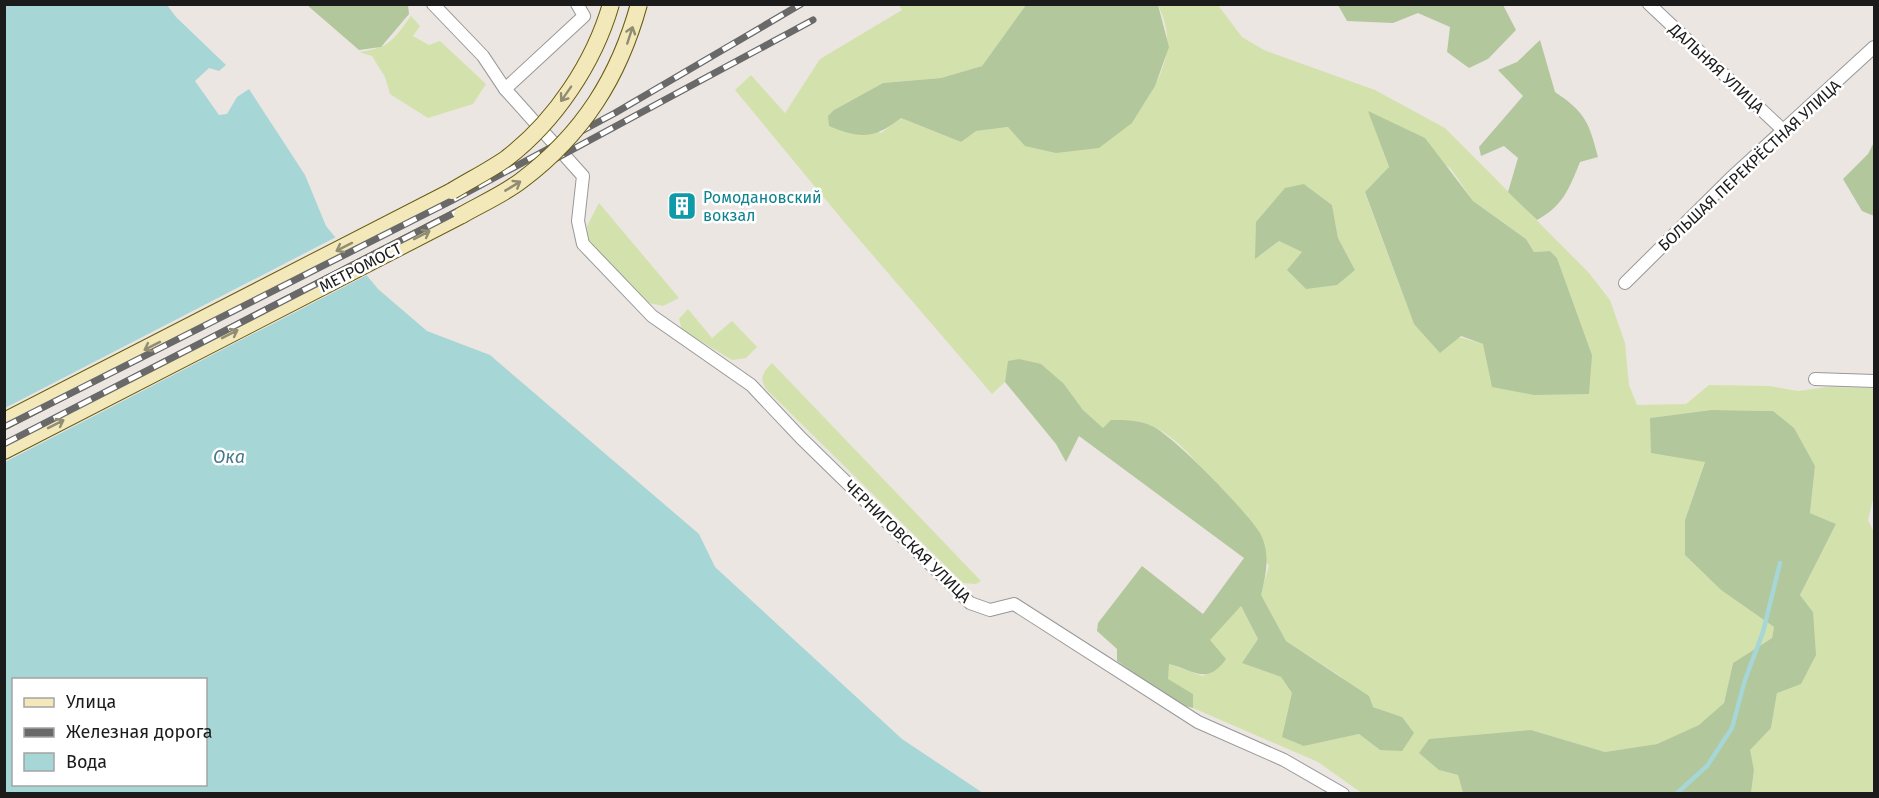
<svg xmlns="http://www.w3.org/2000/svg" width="1879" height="798" viewBox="0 0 1879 798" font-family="'Fira Sans',sans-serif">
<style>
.grass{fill:#d3e2ac;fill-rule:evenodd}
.forest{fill:#b2c79b}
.water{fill:#a6d6d5;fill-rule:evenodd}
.pier{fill:#ece6e2}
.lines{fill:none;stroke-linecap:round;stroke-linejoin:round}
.stream{stroke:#a6d6d5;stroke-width:4.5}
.street-casing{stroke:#989898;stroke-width:14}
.secondary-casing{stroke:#665b0f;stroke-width:18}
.street{stroke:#fff;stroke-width:12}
.secondary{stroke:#f2e8ba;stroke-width:16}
.rail-casing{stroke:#696969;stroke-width:7}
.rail{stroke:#fff;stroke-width:4.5;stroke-dasharray:14;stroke-linecap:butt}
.secondary-bridge-casing{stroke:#665b0f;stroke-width:18;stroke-linecap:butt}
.secondary-bridge{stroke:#f2e8ba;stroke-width:16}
.oneway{stroke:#918c72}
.labels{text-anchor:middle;stroke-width:5;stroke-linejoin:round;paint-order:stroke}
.street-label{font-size:16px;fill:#1b1b1b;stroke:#fff}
.culture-label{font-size:16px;fill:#0d838f;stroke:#fff;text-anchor:start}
.water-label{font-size:18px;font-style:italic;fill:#48798b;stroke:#fff}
</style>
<rect width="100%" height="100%" fill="#ece6e2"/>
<g class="grass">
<path d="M 899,5 L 1026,5 L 982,66 L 941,78 L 883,83 L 834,110 L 881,133 L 901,118 L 961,142 L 975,131 L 1008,127 L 1132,123 C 1157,83 1181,52 1158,5 L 1218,5 L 1242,37 L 1264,50 L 1375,90 L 1445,128 L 1589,273 L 1610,300 L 1625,343 L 1629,385 L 1637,405 L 1686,404 L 1709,385 L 1770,386 L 1798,391 L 1827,387 L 1874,388 L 1874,496 L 1868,520 L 1874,532 L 1874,793 L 1751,793 L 1754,770 L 1749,750 L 1771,728 L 1777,693 L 1813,612 L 1800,595 L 1836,524 L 1810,513 L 1815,466 L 1773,411 L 1710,410 L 1650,418 L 1705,461 L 1685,520 L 1685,555 L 1721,590 L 1774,627 L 1772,638 L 1733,663 L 1724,703 L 1700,725 L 1657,744 L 1605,752 L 1531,730 L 1495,735 L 1439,770 L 1458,775 L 1463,793 L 1363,794 L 1318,762 L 1193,708 L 1193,694 L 1167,679 L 1169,664 L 1203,676 L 1225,659 L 1209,640 L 1241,606 L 1258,639 L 1243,663 L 1281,677 L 1292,693 L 1304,746 L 1359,734 L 1380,750 L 1402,717 L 1373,707 L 1340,676 L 1286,641 L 1260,595 L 1269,566 C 1242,527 1196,444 1152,426 C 1140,420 1125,420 1112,420 L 1103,429 L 1083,410 L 1064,384 L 1009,361 L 1005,382 L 992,394 L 845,223 L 735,90 L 751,75 L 785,113 L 820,59 L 902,10 ZM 1369,112 L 1451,169 L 1473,201 L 1526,239 L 1534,252 L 1550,251 L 1557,258 L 1592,355 L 1483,344 L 1414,324 L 1365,193 L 1389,168 ZM 1304,184 L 1332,205 L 1338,238 L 1355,270 L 1302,252 L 1279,241 L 1256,258 Z"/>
<path d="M 411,16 L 420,26 L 413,36 L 429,45 L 440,41 L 486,84 L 473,104 L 428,118 L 390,94 L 385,77 L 372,56 L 359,52 C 390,48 393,40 411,16 Z"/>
<polygon points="599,203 679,298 663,306 645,302 598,254 589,241 587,226"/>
<polygon points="688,309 712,338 732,321 757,347 746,358 732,360 682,330 679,319"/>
<path d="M 772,363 L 981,581 L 976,584 L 963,583 L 766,389 C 759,378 763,372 772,363 Z"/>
</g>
<g class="forest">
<polygon points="307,5 408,5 409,14 381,47 359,50"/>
<path d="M 1158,5 L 1169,47 L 1155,86 L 1132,123 L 1099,148 L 1056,153 L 1025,146 L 1008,127 L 976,131 L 961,142 L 901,118 C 875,139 859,139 829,126 L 828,116 L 834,110 L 883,83 L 941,78 L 982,66 L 1026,5 Z"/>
<polygon points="1338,5 1503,5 1516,30 1488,59 1469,68 1447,52 1450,27 1418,13 1393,23 1347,21"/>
<path d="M 1540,40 L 1555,92 C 1585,112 1589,122 1598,157 L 1580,162 C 1569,189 1563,206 1537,220 L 1508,192 L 1518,158 L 1504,146 L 1481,156 L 1479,147 L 1523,96 L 1498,70 L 1517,62 Z"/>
<polygon points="1368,111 1425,138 1473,201 1526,239 1534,252 1550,251 1557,258 1592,355 1589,394 1534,395 1492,387 1483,344 1461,336 1440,353 1414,324 1365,192 1389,167"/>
<polygon points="1874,142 1874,216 1862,211 1843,179 1868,154"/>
<polygon points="1304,184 1332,205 1338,238 1355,270 1337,285 1306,289 1287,270 1302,252 1279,241 1255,259 1256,222 1285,188"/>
<path d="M 1019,359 L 1041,364 L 1064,384 L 1083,410 L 1103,428 L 1111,420 C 1125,420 1140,420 1152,426 C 1173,435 1248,513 1260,533 C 1271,554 1266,574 1261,595 L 1286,641 L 1369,696 L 1373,707 L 1402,717 L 1414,733 L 1402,751 L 1380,750 L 1359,734 L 1304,746 L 1282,737 L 1292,693 L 1281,677 L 1242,663 L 1258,639 L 1241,606 L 1210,640 L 1226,659 C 1207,686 1194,670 1169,664 L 1168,679 L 1193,694 L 1193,708 L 1177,704 L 1117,661 L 1117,649 L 1097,631 L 1098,623 L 1142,566 L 1203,614 L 1244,558 L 1079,436 L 1066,462 L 1056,444 L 1005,382 L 1008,361 Z"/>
<polygon points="1711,410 1773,411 1794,428 1815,466 1810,513 1836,524 1800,595 1813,612 1816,655 1801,684 1777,693 1771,728 1750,750 1754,770 1751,793 1463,793 1458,775 1439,770 1419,753 1429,739 1531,730 1605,752 1657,744 1699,725 1724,703 1733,663 1772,638 1774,627 1721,590 1685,555 1685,520 1705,462 1651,453 1650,418"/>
</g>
<path class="water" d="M 5,4 L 167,5 L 176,17 L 226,65 L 219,71 L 209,68 L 195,81 L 219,115 L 227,114 L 237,97 L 249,89 L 305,175 L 326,226 L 378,289 L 427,331 L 490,355 L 699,534 L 715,567 L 902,739 L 983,793 L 5,794 ZM 14,680 L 206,680 L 206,784 L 14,784 Z"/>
<polygon class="pier" points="338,236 369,274 5,462 5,408"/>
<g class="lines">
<polyline class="stream" points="1676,794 1707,766 1732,728 1745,680 1763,632 1780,563"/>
<g class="street-casing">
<g id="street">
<polyline points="433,4 483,56 505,89 583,176 578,221 583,244 652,316 751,385 801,438 970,603 990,610 1014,604 1198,722 1284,760 1343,794"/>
<polyline points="1649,4 1784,131"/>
<polyline points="505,89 584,16 577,4"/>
<polyline points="1625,283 1731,178 1874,47"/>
<polyline points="1815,379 1874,381"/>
</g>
</g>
<g class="secondary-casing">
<g id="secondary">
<polyline points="4,421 452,191"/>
<polyline points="4,451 462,215"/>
</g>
</g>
<use href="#street" class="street"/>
<use href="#secondary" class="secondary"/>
<g class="rail-casing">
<g id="rail">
<polyline points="4,427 453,200 615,113 801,4"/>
<polyline points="4,444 462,209 813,20"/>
</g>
</g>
<use href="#rail" class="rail"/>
<g class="secondary-bridge-casing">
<g id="secondary-bridge">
<path d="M 452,191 C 470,180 490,170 507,158 C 555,121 594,63 611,4"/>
<path d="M 462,215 C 481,204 504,194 522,180 C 583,134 619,77 639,4"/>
</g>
</g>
<use href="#secondary-bridge" class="secondary-bridge"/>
</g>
<defs><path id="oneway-shaft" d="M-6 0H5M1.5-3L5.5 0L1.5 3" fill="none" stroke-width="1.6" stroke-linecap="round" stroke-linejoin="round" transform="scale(1.5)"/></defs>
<g class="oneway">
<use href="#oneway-shaft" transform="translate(630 35) rotate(-72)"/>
<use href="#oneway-shaft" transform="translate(566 94) rotate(125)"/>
<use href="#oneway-shaft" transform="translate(513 186) rotate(-31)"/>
<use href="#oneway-shaft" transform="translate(422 235) rotate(-27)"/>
<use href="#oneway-shaft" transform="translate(344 247) rotate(153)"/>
<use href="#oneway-shaft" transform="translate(230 334) rotate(-27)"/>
<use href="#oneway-shaft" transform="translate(152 346) rotate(153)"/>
<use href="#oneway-shaft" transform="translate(56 424) rotate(-27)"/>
</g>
<defs>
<g id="building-square" transform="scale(1.5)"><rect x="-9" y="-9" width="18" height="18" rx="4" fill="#0f9aa8" stroke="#fff"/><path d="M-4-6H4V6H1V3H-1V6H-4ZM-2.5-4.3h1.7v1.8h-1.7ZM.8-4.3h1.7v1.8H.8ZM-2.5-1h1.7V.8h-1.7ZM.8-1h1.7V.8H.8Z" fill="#fff"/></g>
</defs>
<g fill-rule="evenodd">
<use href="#building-square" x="682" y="206"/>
</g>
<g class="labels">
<g class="street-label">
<text transform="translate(1717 68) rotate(43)" y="6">ДАЛЬНЯЯ УЛИЦА</text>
<text transform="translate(1749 165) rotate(-43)" y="6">БОЛЬШАЯ ПЕРЕКРЁСТНАЯ УЛИЦА</text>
<text transform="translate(360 267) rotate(-27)" y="6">МЕТРОМОСТ</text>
<text transform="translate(908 541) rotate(44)" y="6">ЧЕРНИГОВСКАЯ УЛИЦА</text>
</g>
<g class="culture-label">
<text x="703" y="203">Ромодановский<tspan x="703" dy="18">вокзал</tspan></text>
</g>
<g class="water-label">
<text x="229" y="463">Ока</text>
</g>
</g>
<rect width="1879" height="798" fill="none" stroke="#1b1b1b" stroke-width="12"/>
<rect x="12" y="678" width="195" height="108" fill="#ffffff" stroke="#a4a4a4" stroke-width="1.5"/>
<rect x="24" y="698" width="30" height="9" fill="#f2e8ba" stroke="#a4a4a4" stroke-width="1.5"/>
<text x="66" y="708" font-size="18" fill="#1b1b1b">Улица</text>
<rect x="24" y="728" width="30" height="9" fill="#696969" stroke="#a4a4a4" stroke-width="1.5"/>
<text x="66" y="738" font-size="18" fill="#1b1b1b">Железная дорога</text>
<rect x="24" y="753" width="30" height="18" fill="#a6d6d5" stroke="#a4a4a4" stroke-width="1.5"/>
<text x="66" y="768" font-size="18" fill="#1b1b1b">Вода</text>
</svg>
